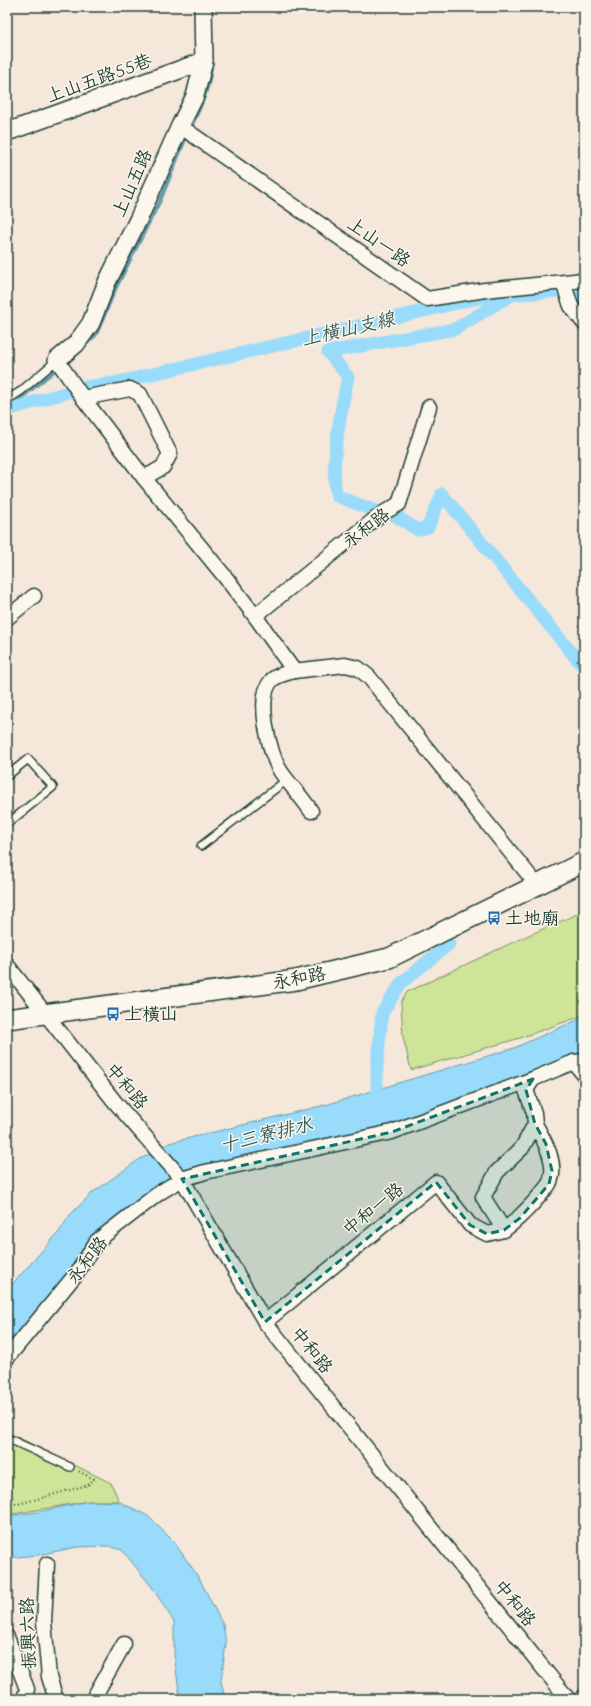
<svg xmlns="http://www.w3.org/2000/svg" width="591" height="1706" viewBox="0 0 591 1706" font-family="'Indie Flower','LXGW WenKai TC',sans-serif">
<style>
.green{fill:#cde499;stroke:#769066}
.water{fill:#99dbfb;stroke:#689cab}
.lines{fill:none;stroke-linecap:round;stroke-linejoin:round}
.stream{stroke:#689cab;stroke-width:3.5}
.canal{stroke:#99dbfb;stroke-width:13}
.service-casing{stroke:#1f3d34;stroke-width:10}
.minor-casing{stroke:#1f3d34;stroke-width:17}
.tertiary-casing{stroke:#1f3d34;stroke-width:20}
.secondary-casing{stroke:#1f3d34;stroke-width:22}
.path{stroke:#1f3d34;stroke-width:2;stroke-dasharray:1 3;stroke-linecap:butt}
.service{stroke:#fbf7ec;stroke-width:7}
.minor{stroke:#fbf7ec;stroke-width:14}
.tertiary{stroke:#fbf7ec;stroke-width:17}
.secondary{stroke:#fbf7ec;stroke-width:19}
.marked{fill:#0f766e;fill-opacity:0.2;stroke:#0f766e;stroke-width:3;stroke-dasharray:8 5;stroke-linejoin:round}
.labels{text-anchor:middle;stroke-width:3;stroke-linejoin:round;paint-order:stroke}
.street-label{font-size:18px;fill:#1f3d34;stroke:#fbf7ec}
.poi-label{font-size:18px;fill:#1f3d34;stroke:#fbf7ec;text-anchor:start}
.water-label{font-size:19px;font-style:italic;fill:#375d5c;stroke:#fbf7ec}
</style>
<rect width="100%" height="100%" fill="#f5e7da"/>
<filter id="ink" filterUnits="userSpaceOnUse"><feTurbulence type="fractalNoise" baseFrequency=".025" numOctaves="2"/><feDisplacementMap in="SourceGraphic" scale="8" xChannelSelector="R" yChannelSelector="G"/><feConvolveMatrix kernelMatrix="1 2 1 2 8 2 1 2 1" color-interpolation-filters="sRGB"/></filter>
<g filter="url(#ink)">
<g class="green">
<polygon points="584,911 584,1015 520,1038 411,1070 403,1037 401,1002 407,992 520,939"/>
<polygon points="7,1432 111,1483 119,1501 89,1501 7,1515"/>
</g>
<g class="water">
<polygon points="584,1017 584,1057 392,1128 152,1193 73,1271 7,1351 7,1290 59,1232 70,1215 92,1193 137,1161 169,1143 329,1104 514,1048"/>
<polygon points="89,1501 120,1502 148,1516 174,1542 199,1578 223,1625 226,1643 221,1681 225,1699 182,1699 179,1692 174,1653 174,1622 152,1587 122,1550 109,1546 77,1547 38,1555 7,1558 7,1516 38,1512"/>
</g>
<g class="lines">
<g class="stream">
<path d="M 190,130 C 199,109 212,85 211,62"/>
<polyline points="83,347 96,335 115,290 160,201 187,135"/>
<polyline points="7,410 58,368"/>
</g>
<g class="canal">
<polyline points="574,290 584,309"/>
<path d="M 511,295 L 455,329 L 328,352 L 348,377 C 342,404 329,470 337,496 L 378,512 L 391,513 L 418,530 L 428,527 L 442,494 L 584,668"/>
<polyline points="7,410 85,387 114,383 483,297 584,289"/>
<polyline points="377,1107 377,1066 382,1013 401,983 449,944"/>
</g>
<g class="service-casing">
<g id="service">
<polyline points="7,400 21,391 57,360"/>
<polyline points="7,776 28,759 53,787 7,824"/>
<polyline points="201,846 288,779"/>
<polyline points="7,1438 70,1467"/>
</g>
</g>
<g class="minor-casing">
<g id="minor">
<polyline points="180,126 427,299 485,290 584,280"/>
<polyline points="565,283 564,285 571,306 584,323"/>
<polyline points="57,360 83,398 144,478 226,578 255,616 294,671 345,665 358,668 369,677 537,885"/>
<polyline points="83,398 130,389 140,394 170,454 163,467 144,478"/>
<polyline points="255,616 380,515 399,504 429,407"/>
<polyline points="7,618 34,596"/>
<path d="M 294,671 C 287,673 276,675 271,681 C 256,698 269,754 281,772 C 290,785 302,797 311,811"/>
<polyline points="7,965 115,1102 182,1179 265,1322 568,1699"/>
<polyline points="574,1062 584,1075"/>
<path d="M 504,1230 C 516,1221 525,1212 535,1201 C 539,1196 545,1190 549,1184 C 559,1165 544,1140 535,1124"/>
<polyline points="265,1322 436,1182 470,1225 487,1234 504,1230 483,1197 497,1172 522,1148 535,1124 534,1113 526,1090 533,1079"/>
<polyline points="7,1358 77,1273 97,1241 159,1193 182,1179 205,1172 392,1132 533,1079 574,1062 584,1061"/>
<polyline points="47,1564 44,1622 49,1677 56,1699"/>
<polyline points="7,1637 27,1689 24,1699"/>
<polyline points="93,1699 124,1644"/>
<polyline points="581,1699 584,1697"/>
</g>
</g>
<g class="tertiary-casing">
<g id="tertiary">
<polyline points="7,132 204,61"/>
<polyline points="57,360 76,344 91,323 107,282 139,218 180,126 195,96 204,61 203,7"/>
</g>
</g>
<g class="secondary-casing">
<polyline id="secondary" points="7,1019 296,980 389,958 584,862"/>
</g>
<g class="path">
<polyline points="584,656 576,662 584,671"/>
<polyline points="7,1503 18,1504 41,1498 88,1485 94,1479 78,1471"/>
</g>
<use href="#service" class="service"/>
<use href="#minor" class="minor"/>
<use href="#tertiary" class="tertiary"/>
<use href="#secondary" class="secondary"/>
</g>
</g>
<path class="marked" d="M 533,1079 L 526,1090 L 535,1124 L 546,1144 L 552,1171 L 549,1184 L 520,1218 L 504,1230 L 487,1234 L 470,1225 L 436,1182 L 265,1322 L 182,1179 L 392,1132 Z"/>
<defs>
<g id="bus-bare" transform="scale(1.08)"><path d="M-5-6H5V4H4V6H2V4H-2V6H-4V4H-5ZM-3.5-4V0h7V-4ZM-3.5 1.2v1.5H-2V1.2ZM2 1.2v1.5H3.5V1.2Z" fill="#1f6fb2" stroke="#fbf7ec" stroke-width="2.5" paint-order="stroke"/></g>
</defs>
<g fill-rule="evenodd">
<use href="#bus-bare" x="494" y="918"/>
<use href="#bus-bare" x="113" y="1014"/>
</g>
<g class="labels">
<g class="street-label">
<text transform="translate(99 78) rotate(-20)" y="6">上山五路55巷</text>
<text transform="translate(132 183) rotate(-66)" y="6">上山五路</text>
<text transform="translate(379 242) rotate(35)" y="6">上山一路</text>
<text transform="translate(366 528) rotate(-37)" y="6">永和路</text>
<text transform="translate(299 978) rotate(-11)" y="6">永和路</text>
<text transform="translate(127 1086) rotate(50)" y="6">中和路</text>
<text transform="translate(373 1209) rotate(-39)" y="6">中和一路</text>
<text transform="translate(87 1260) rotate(-52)" y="6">永和路</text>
<text transform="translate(312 1350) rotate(51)" y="6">中和路</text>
<text transform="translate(515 1603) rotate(51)" y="6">中和路</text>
<text transform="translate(28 1633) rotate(-92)" y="6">振興六路</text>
</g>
<g class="poi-label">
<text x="505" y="924">土地廟</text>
<text x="124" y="1020">上橫山</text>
</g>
<g class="water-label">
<text transform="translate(348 328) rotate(-13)" y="7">上橫山支線</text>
<text transform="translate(266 1134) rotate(-14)" y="7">十三寮排水</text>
</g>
</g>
<rect width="591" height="1706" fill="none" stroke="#fbf7ec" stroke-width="24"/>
<rect x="12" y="12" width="567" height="1682" fill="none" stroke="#1f3d34" stroke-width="1.5" filter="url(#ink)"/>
</svg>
